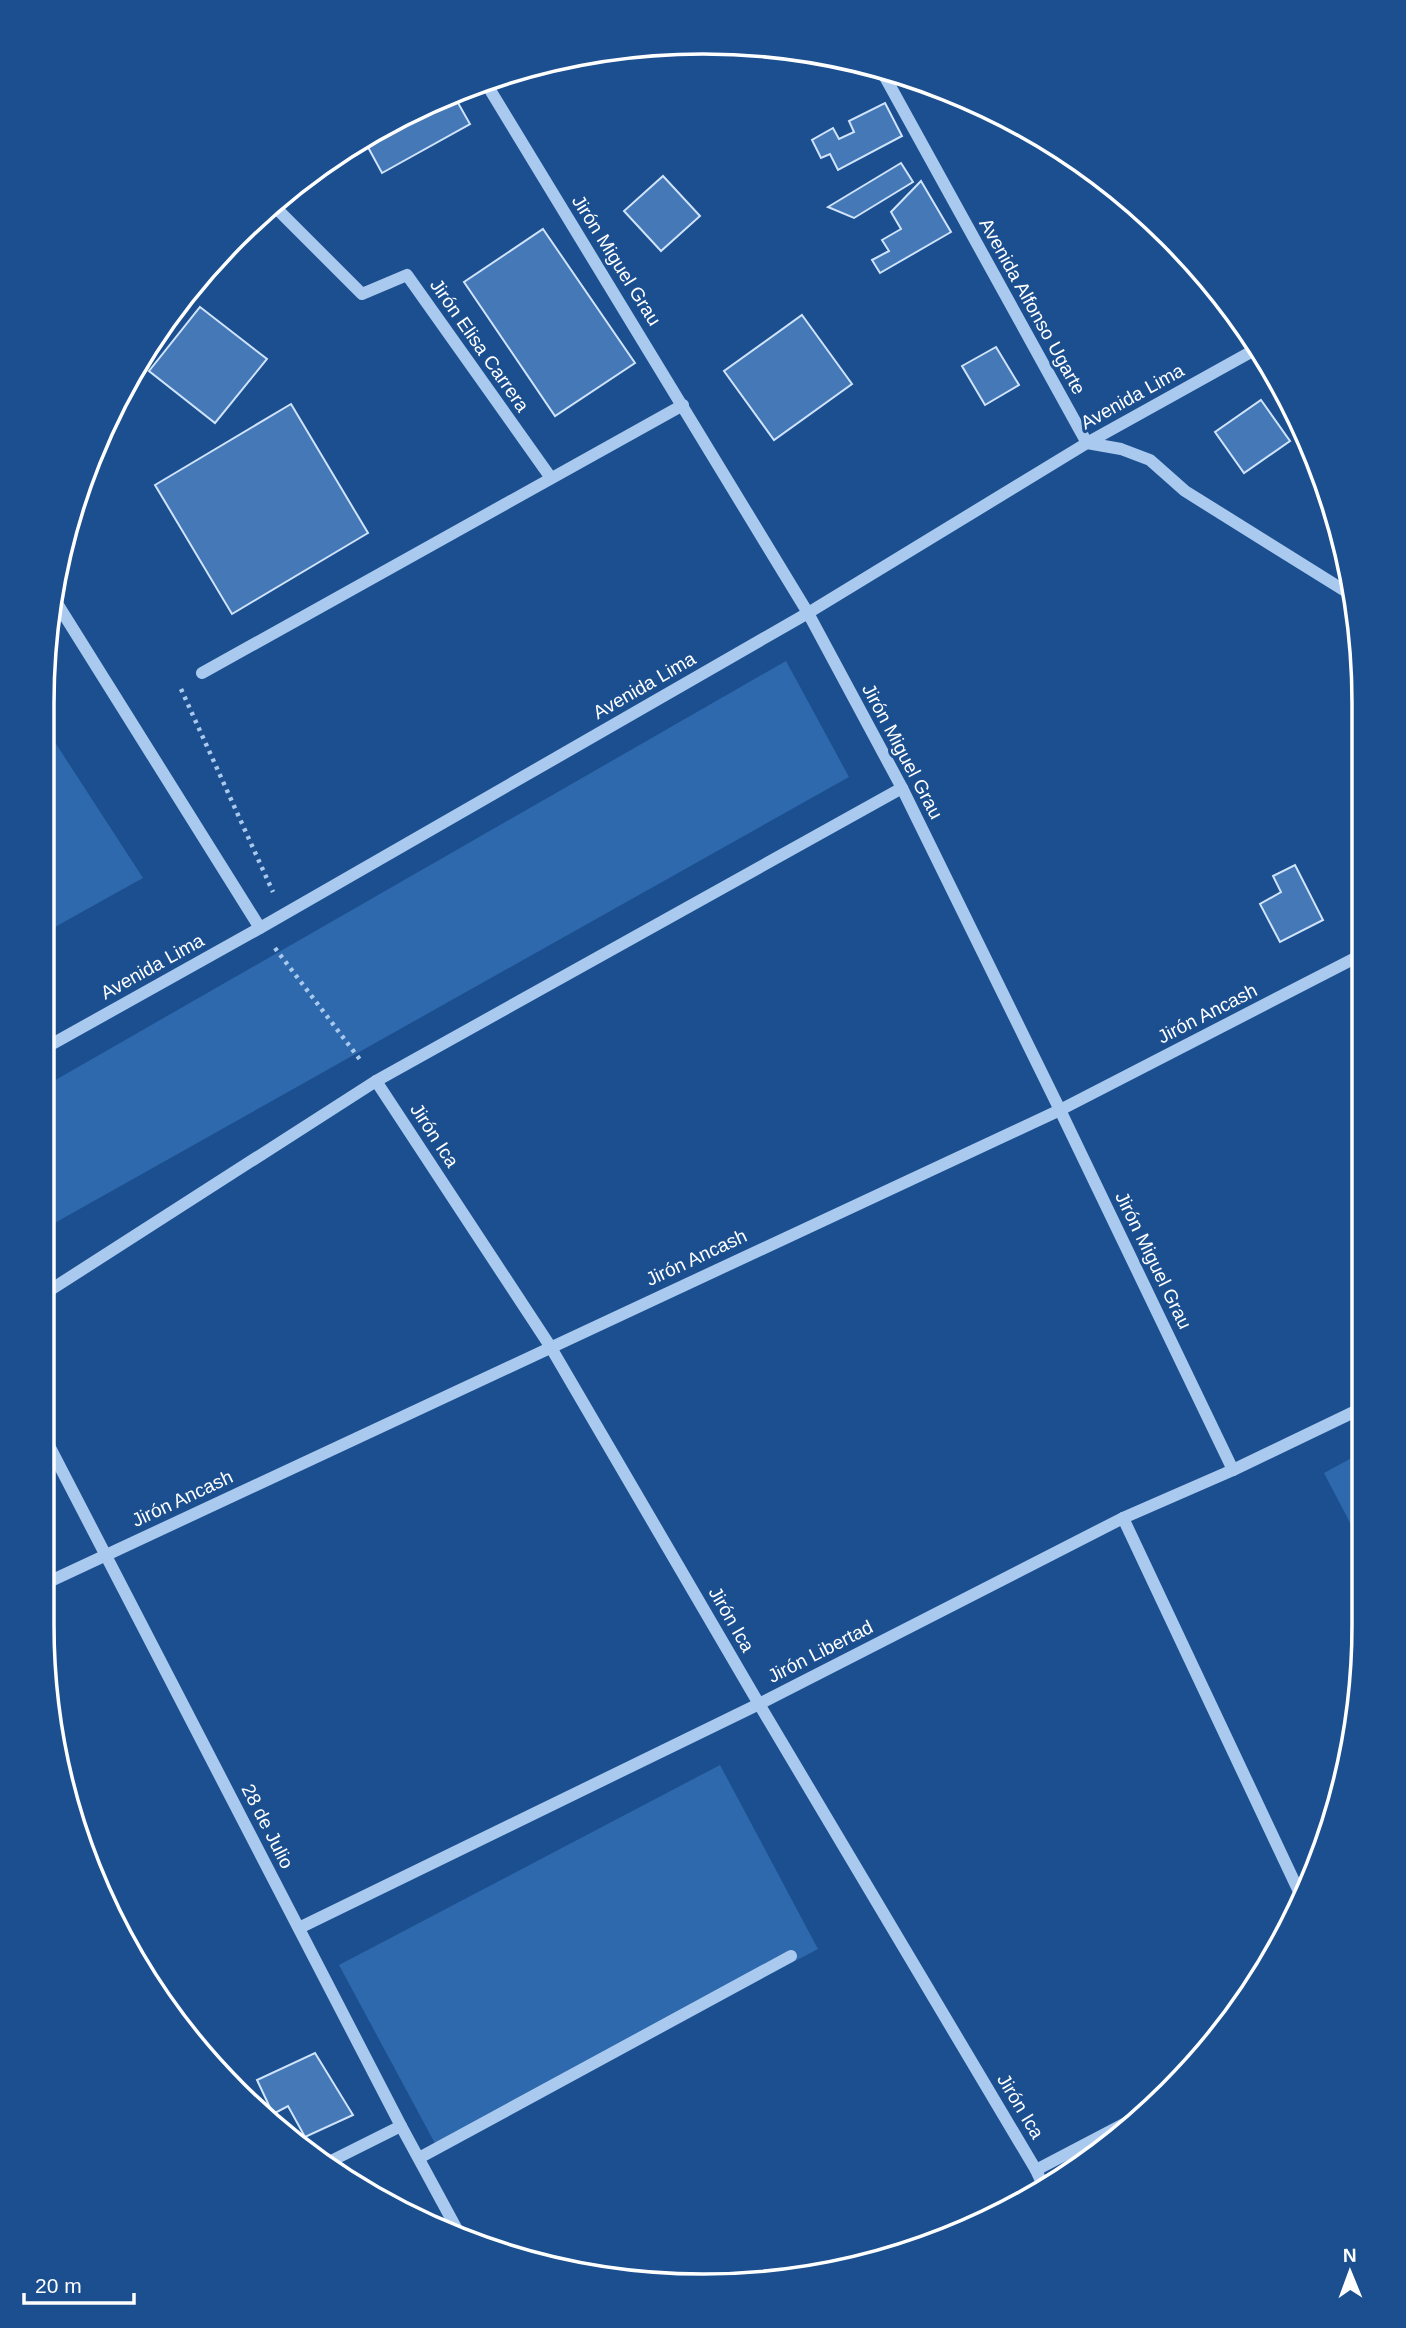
<svg xmlns="http://www.w3.org/2000/svg" width="1406" height="2328" viewBox="0 0 1406 2328" font-family="Helvetica,sans-serif">
<style>
.green{fill:#2e69ad}
.building{fill:#4478b7;stroke:#cfe3fa;stroke-width:2}
.lines{fill:none;stroke-linecap:round;stroke-linejoin:round}
.path{stroke:#a9c9ee;stroke-width:4.5;stroke-dasharray:3.5 5;stroke-linecap:butt}
.minor{stroke:#a9c9ee;stroke-width:12}
.labels{text-anchor:middle;stroke-width:6;stroke-linejoin:round;paint-order:stroke}
.street-label{font-size:19px;fill:#fff;stroke:#1b4f8f}
.rim{fill:none;stroke:#fff;stroke-width:3.5}
</style>
<rect width="100%" height="100%" fill="#1b4f8f"/>
<g class="green">
<polygon points="786,661 849,777 44,1229 45,1086"/>
<polygon points="47,730 143,878 46,932"/>
<polygon points="1359,1454 1359,1540 1324,1473"/>
<polygon points="720,1765 818,1949 438,2149 339,1965"/>
</g>
<g class="building">
<polygon points="453,94 470,124 382,173 363,138 376,129"/>
<polygon points="885,103 902,136 838,170 830,154 821,158 812,140 833,128 839,139 854,132 849,121"/>
<polygon points="901,163 913,182 854,218 828,207"/>
<polygon points="663,176 700,216 661,251 624,211"/>
<polygon points="921,181 951,232 880,273 872,260 889,251 882,240 901,229 891,212"/>
<polygon points="543,229 635,363 555,416 464,282"/>
<polygon points="200,307 267,359 215,423 149,371"/>
<polygon points="802,315 852,384 774,440 724,371"/>
<polygon points="996,347 1019,385 985,405 962,366"/>
<polygon points="1261,400 1290,441 1244,473 1215,432"/>
<polygon points="291,404 368,533 232,614 155,485"/>
<polygon points="1295,865 1323,920 1280,942 1260,904 1281,892 1273,876"/>
<polygon points="315,2053 353,2115 305,2137 288,2106 273,2114 257,2080"/>
</g>
<g class="lines">
<g class="path">
<polyline points="181,689 273,892"/>
<polyline points="275,948 361,1061"/>
</g>
<g class="minor">
<polyline points="879,66 1087,443 1121,449 1150,460 1185,491 1350,594"/>
<polyline points="484,80 808,613 902,788 1060,1110 1233,1470"/>
<polyline points="271,203 362,294 407,275 551,478"/>
<polyline points="53,597 260,928"/>
<polyline points="202,673 683,405"/>
<polyline points="45,1048 260,928 808,613 1087,443 1258,348"/>
<polyline points="376,1081 550,1346 759,1704 1036,2170 1042,2183"/>
<polyline points="44,1294 376,1081 902,788"/>
<polyline points="43,1434 401,2126 460,2235"/>
<polyline points="1123,1518 1302,1898"/>
<polyline points="42,1585 1060,1110 1361,955"/>
<polyline points="299,1928 759,1704 1123,1518 1233,1470 1360,1409"/>
<polyline points="419,2158 791,1956"/>
<polyline points="327,2163 401,2126"/>
<polyline points="1036,2170 1139,2116"/>
</g>
</g>
<g class="labels">
<g class="street-label">
<text transform="translate(617 260) rotate(58)" y="7">Jirón Miguel Grau</text>
<text transform="translate(1033 306) rotate(61)" y="7">Avenida Alfonso Ugarte</text>
<text transform="translate(480 345) rotate(55)" y="7">Jirón Elisa Carrera</text>
<text transform="translate(1132 396) rotate(-29)" y="7">Avenida Lima</text>
<text transform="translate(644 685) rotate(-30)" y="7">Avenida Lima</text>
<text transform="translate(903 751) rotate(62)" y="7">Jirón Miguel Grau</text>
<text transform="translate(152 966) rotate(-29)" y="7">Avenida Lima</text>
<text transform="translate(1207 1013) rotate(-27)" y="7">Jirón Ancash</text>
<text transform="translate(435 1135) rotate(57)" y="7">Jirón Ica</text>
<text transform="translate(696 1257) rotate(-25)" y="7">Jirón Ancash</text>
<text transform="translate(1154 1260) rotate(64)" y="7">Jirón Miguel Grau</text>
<text transform="translate(182 1498) rotate(-25)" y="7">Jirón Ancash</text>
<text transform="translate(732 1619) rotate(60)" y="7">Jirón Ica</text>
<text transform="translate(820 1651) rotate(-27)" y="7">Jirón Libertad</text>
<text transform="translate(268 1826) rotate(63)" y="7">28 de Julio</text>
<text transform="translate(1021 2106) rotate(59)" y="7">Jirón Ica</text>
</g>
</g>
<path d="M0 0H1406V2328H0ZM703 54H703A649 649 0 0 1 1352 703V1625A649 649 0 0 1 703 2274H703A649 649 0 0 1 54 1625V703A649 649 0 0 1 703 54Z" fill="#1b4f8f" fill-rule="evenodd"/>
<path class="rim" d="M703 54H703A649 649 0 0 1 1352 703V1625A649 649 0 0 1 703 2274H703A649 649 0 0 1 54 1625V703A649 649 0 0 1 703 54Z"/>
<g transform="translate(1350 2272) rotate(359)" stroke="#1b4f8f" stroke-width="5" paint-order="stroke">
<path d="M0-5L12 26L0 18L-12 26Z" fill="#ffffff"/>
<text y="-10" font-size="19" font-weight="bold" text-anchor="middle" fill="#ffffff">N</text>
</g>
<path d="M24 2293v10h110v-10" fill="none" stroke="#ffffff" stroke-width="3.5"/>
<text x="35" y="2293" font-size="21" fill="#ffffff" stroke="#1b4f8f" stroke-width="5" paint-order="stroke">20 m</text>
</svg>
